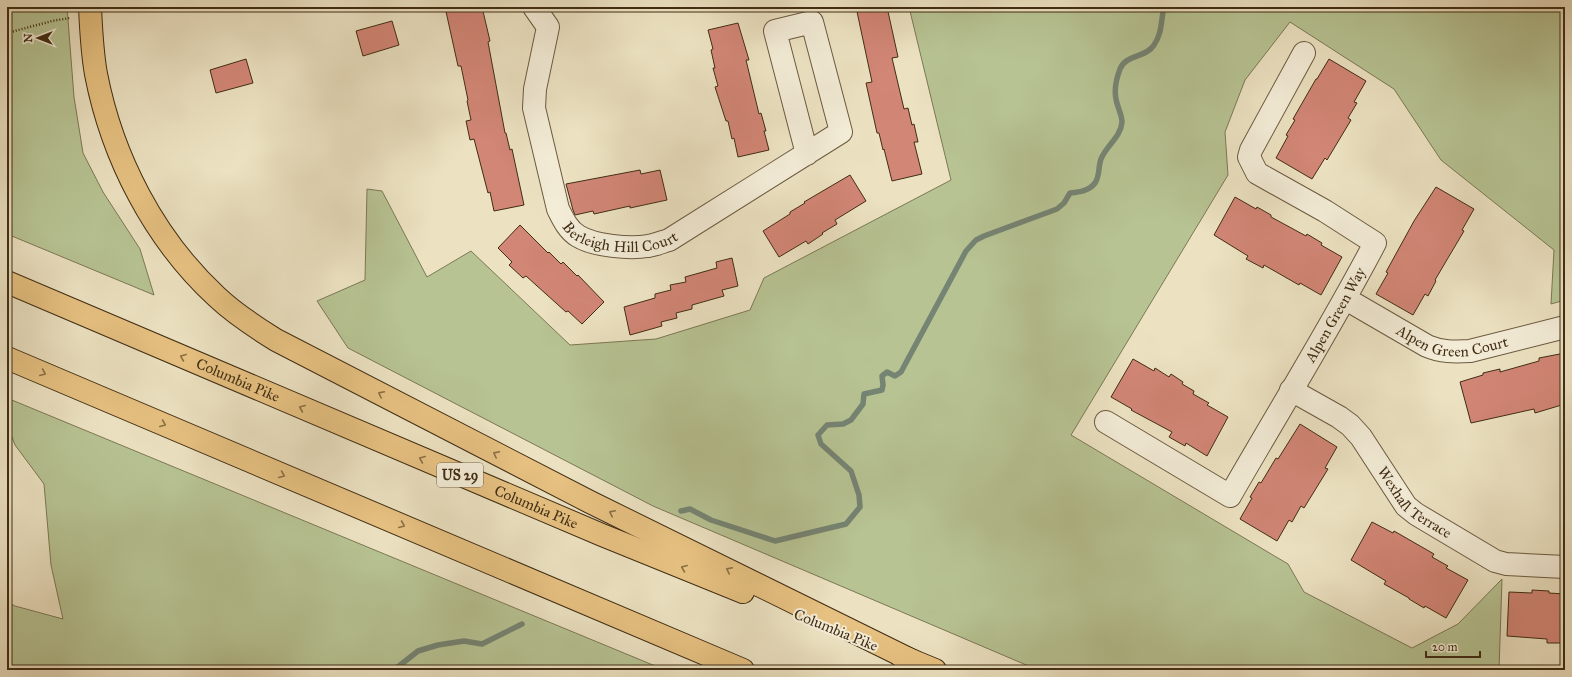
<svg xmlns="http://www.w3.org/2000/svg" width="1572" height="677" viewBox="0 0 1572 677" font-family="'IM FELL Great Primer',serif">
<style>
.green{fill:#b7c393;stroke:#7c7854}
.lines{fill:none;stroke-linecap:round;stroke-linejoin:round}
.stream{stroke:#758473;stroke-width:5.5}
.building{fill:#d28676;stroke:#402d14}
.minor-casing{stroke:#6b5a40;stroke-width:24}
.highway-casing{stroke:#402d14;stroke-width:24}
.path{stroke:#402d14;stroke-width:2.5;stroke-dasharray:1 2;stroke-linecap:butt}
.minor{stroke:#f3ecd7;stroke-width:22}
.highway{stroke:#e6c181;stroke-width:22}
.oneway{stroke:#8b7045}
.labels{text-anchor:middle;stroke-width:4;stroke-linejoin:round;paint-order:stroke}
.shield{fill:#f3ecd7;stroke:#76664e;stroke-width:1}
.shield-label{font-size:14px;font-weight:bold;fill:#402d14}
.street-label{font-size:15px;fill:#402d14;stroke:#f3ecd7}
</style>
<rect width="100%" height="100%" fill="#ece2c2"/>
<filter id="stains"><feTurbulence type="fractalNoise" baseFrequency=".005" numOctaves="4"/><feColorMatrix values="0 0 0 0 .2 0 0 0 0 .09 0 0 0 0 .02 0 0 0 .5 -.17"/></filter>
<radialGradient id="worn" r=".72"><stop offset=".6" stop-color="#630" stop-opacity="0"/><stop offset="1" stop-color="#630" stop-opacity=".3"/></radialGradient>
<g class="green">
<polygon points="7,7 67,7 74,97 83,153 103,192 140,249 154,295 7,234"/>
<polygon points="909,7 1565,7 1565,300 1551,304 1554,250 1441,160 1394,89 1290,22 1245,80 1225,132 1228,175 1071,435 1288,564 1304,592 1412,648 1458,624 1502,579 1499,670 1038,670 653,506 348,348 317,301 365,280 367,189 382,191 427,277 471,251 570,345 656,339 750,310 764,278 951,180"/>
<polygon points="7,398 665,670 7,670 7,602 15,606 63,619 51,565 44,484 15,445 7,424"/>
</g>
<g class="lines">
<g class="stream">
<path d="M 681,511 L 690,509 L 711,520 L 775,541 L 846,524 L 860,507 L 859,495 L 851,471 L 821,444 L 818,435 L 827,425 L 843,424 L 851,420 L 863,404 L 864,394 L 882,390 L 883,385 L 882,376 L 887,372 L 895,376 L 901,372 L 966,251 L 976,240 L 984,236 L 1057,209 L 1064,203 L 1070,193 C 1079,192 1089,191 1095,183 C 1100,176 1098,167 1101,159 C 1106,146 1121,137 1122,122 C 1122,115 1117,106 1116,99 C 1114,90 1117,77 1120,69 C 1126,54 1146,58 1154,45 C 1162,34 1161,20 1164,7"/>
<polyline points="394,670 418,651 438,645 464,641 482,644 522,624"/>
</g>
</g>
<g class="building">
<polygon points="445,7 482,7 490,41 488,42 505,133 506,133 510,150 512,149 524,205 494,211 490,192 488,193 474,139 470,140 466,121 471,120 467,101 468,100 461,66 458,66"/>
<polygon points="856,7 887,7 898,57 892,58 904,109 908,108 912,125 914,124 918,142 914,142 922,174 892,181 884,149 883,150 879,133 877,133 866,83 872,82"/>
<polygon points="392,21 399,45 363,56 356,31"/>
<polygon points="738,23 749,60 746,60 759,114 761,113 766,131 764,131 769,150 738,157 734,138 732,139 728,121 726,121 715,87 718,86 713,68 715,68 711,50 713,49 708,30"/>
<polygon points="246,59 253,83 216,93 210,70"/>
<polygon points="1329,59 1366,81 1354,102 1357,103 1348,118 1351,120 1327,160 1325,158 1312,179 1276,158 1288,136 1286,135 1295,120 1293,119 1316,79 1317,79"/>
<polygon points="640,170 641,174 660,170 667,200 630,208 630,206 594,214 593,211 575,215 573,210 566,184"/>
<polygon points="850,175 866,201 835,220 837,224 822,233 823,234 808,244 806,241 779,257 763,231 790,214 790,212 805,203 804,202"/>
<polygon points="1436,187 1474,209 1462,230 1464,231 1435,280 1436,281 1428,296 1425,294 1413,315 1376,294 1388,273 1386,272 1414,221"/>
<polygon points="1235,197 1256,209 1257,207 1271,215 1271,217 1306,236 1307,234 1322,243 1321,245 1342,257 1321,295 1300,283 1299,285 1264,265 1263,268 1246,259 1248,256 1214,235"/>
<polygon points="520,225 548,253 549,252 561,264 563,262 577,276 578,275 604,302 582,324 568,311 566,312 526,276 523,278 509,265 512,262 498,248"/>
<polygon points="732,258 738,286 722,290 724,296 692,305 692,309 676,313 677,318 661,322 662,326 630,335 624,307 655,298 655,294 671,290 670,285 686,282 685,277 717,268 716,262"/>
<polygon points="1565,353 1565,404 1535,413 1534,409 1471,423 1460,382 1483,375 1483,373 1500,369 1500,372 1539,361 1539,358"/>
<polygon points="1133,359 1154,371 1155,368 1169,377 1171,374 1183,382 1182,384 1194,391 1193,394 1209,403 1207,405 1228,417 1207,456 1186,443 1185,446 1169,437 1172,432 1131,410 1132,409 1111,397"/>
<polygon points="1300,424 1337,447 1325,468 1328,469 1304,508 1301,506 1292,522 1289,520 1277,541 1240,519 1252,498 1250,497 1259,482 1261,483 1276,458 1278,459"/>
<polygon points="1372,522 1393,533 1394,531 1434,554 1432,557 1448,566 1446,568 1468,580 1446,618 1425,606 1424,608 1409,599 1409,598 1384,584 1386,581 1351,560"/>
<polygon points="1532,590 1549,591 1549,593 1565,594 1565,643 1547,643 1547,639 1507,636 1509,592 1532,593"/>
</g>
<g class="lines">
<g class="minor-casing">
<g id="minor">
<path id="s1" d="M 534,7 L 548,27 L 535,89 L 534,108 L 558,209 C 563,219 568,230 578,236 C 594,246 630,249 648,246 C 655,245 662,242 669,240 L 841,132 L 812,22 L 775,31 L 807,154"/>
<path id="s2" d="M 1346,299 L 1427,346 C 1441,352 1454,352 1470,351 L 1565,327"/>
<path id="s3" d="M 1291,390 L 1339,417 L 1350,425 L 1361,437 L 1406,506 L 1416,514 L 1495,561 L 1506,564 L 1565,567"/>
<path id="s4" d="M 1106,422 L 1230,496 C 1278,412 1330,329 1375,243 L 1325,211 L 1257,173 L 1249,157 L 1251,150 L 1304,53"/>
</g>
</g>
<g class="highway-casing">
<g id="highway">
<path d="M 90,7 C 91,29 92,52 96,74 C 112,157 154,239 217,297 C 235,314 255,327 276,340 L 590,502 L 915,662"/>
<path id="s5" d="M 7,282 L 602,535 L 743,592"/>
<polyline points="7,358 743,670"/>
<polyline points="901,656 935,670"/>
</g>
</g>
<polyline class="path" points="7,33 52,21 70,18"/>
<use href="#minor" class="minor"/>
<use href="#highway" class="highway"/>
</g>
<defs><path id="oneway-chevron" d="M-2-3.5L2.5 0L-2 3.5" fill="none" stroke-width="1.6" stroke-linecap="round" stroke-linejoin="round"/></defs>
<g class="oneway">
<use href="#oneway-chevron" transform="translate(183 357) rotate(-157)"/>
<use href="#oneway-chevron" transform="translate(43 373) rotate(23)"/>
<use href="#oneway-chevron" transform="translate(381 394) rotate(-153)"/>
<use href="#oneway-chevron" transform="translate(302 408) rotate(-157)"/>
<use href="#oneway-chevron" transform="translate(163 424) rotate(23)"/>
<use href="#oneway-chevron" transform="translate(496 454) rotate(-153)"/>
<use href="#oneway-chevron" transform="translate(422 459) rotate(-157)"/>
<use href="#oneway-chevron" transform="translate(282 475) rotate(23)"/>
<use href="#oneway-chevron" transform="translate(612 513) rotate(-154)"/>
<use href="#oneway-chevron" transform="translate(402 525) rotate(23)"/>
<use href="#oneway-chevron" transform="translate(684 568) rotate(-158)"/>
<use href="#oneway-chevron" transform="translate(729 570) rotate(-154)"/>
</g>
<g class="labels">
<rect class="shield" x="437" y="463" width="46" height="24" rx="3"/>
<g class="shield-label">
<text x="460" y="480">US 29</text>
</g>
<g class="street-label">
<text dy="5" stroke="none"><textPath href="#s1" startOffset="287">Berleigh Hill Court</textPath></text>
<text dy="5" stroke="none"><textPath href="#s4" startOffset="354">Alpen Green Way</textPath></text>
<text dy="5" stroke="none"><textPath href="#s2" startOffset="118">Alpen Green Court</textPath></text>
<text dy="5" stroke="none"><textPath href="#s5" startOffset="251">Columbia Pike</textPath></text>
<text dy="5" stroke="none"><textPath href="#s3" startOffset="171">Wexhall Terrace</textPath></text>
<text dy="5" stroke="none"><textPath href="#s5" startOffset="575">Columbia Pike</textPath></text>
<text transform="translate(836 630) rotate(22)" y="5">Columbia Pike</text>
</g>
</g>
<rect width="1572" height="677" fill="none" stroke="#ece2c2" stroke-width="24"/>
<rect x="8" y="8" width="1556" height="661" fill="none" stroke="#402d14" stroke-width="2"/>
<rect x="12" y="12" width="1548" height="653" fill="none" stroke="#402d14"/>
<g transform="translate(38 38) rotate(270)" stroke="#f3ecd7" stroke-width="3" paint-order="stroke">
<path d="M0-3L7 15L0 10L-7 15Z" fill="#402d14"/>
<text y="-6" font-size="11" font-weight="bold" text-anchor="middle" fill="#402d14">N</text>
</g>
<path d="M1426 651v6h54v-6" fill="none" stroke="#402d14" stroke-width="2"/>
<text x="1432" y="651" font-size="12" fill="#402d14" stroke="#f3ecd7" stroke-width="3" paint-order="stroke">20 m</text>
<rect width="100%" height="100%" filter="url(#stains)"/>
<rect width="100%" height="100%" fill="url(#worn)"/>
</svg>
